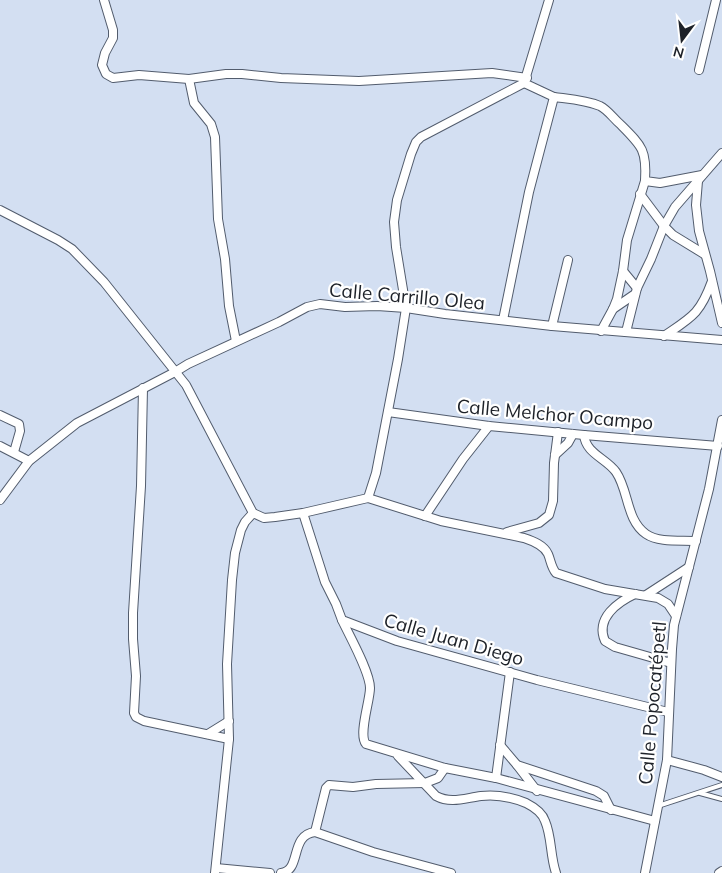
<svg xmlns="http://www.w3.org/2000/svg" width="722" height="873" viewBox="0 0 722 873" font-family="Mulish,sans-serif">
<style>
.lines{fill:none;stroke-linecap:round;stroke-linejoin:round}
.service-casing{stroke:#525c6d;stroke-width:6}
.minor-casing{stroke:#525c6d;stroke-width:10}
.service{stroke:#fff;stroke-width:4}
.minor{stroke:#fff;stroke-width:8}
.labels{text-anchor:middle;stroke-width:4.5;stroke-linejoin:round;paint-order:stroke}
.street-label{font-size:19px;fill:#1d2128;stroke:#fff}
</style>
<rect width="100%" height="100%" fill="#d3dff2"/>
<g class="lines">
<g class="service-casing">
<g id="service">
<polyline points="700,793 722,799"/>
<polyline points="658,806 722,785"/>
</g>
</g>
<g class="minor-casing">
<g id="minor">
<polyline points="104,0 113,30 113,38 105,53 102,65 106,74 113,78 139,75 189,79 226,74 242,74 281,78 359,81 492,73 527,78"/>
<polyline points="699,70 716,0"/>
<polyline points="189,79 194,103 211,124 215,137 218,219 225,259 229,306 236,341"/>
<path d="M 554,97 C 569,99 586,100 600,106 C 608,110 613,118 620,124 C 642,146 647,150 645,181 L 660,183 L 702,175"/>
<polyline points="698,181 696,205 699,231 710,271 722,323"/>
<polyline points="640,194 664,226 673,235 704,254"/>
<path d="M 0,210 L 58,240 L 72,249 L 104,282 L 186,385 L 253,513 L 264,518 L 275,517 L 303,513 L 368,498 L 441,521 L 524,538 C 533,541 544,545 548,554 C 551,561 551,567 556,573 L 605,589 L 658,598 L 668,604 L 676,616"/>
<polyline points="623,271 637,288"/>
<polyline points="613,309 635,294"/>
<polyline points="503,320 529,192 554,97 524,83"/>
<polyline points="552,326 568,260"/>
<polyline points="601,331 613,309 617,299 623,271 627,240 645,181"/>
<polyline points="626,332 637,288 651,259 664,226 675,207 722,153"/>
<path d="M 664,336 C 692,317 700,314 712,281"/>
<polyline points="143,388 141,486 133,613 133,639 136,676 134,713 136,717 144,721 229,739"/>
<polyline points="388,412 489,426 584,435 718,446"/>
<polyline points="0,415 19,424 20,431 14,452"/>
<path d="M 584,435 C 586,454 606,458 616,472 C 629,491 626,520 646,534 C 659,543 681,540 696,541"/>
<polyline points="0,446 29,461"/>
<polyline points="555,455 568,443 573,434"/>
<polyline points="368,498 376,473 398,359 406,308 396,247 394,222 397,200 411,154 416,142 421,137 524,83 549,0"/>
<polyline points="0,500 29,461 77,423 175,372 188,364 279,322 307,307 320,304 345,307 377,306 406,308 445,314 552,326 722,340"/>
<polyline points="303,513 325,582 336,604 342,620 397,641 537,680 668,712"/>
<polyline points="425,516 463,459 489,426"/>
<polyline points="507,532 539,523 549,515 553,501 554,463 558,432"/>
<path d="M 635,594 C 618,602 595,618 605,641 L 615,647 L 671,663"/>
<polyline points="646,595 689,567"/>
<path d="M 342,620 C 349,635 370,672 370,688 C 370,701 358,735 366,744 L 445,768 L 496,778 L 655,821"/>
<polyline points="208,734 229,721"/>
<polyline points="500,745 517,765 596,791 604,796 611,810"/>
<path d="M 398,756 L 436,796 C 451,804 465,798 481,796 C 497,794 511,797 526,803 C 534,807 542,812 545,821 C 552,837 550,856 556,873"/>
<polyline points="667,760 704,770 722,777"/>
<polyline points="517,765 537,791"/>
<polyline points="496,778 510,672"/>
<polyline points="315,832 326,788 329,785 353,787 376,784 425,783 438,778 445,768"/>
<polyline points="216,868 270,873"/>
<polyline points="215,873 229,739 227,664 232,580 235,553 241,530 245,522 253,513"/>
<path d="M 281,873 C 302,871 289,835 315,832 L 373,852 L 451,873"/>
<polyline points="645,873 667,760 672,649 674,625 709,489 722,420"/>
<polyline points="719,873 722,871"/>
</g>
</g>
<use href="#service" class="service"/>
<use href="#minor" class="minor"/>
</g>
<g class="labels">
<g class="street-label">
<text transform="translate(407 296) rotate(5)" y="7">Calle Carrillo Olea</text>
<text transform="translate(555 414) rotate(5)" y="7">Calle Melchor Ocampo</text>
<text transform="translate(454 639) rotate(16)" y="7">Calle Juan Diego</text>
<text transform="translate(652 703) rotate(-85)" y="7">Calle Popocatépetl</text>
</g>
</g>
<g transform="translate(682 40) rotate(195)" stroke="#ffffff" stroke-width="4" paint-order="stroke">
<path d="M0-4L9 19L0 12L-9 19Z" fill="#1d2128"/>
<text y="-8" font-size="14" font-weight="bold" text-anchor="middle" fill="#1d2128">N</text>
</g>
</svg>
